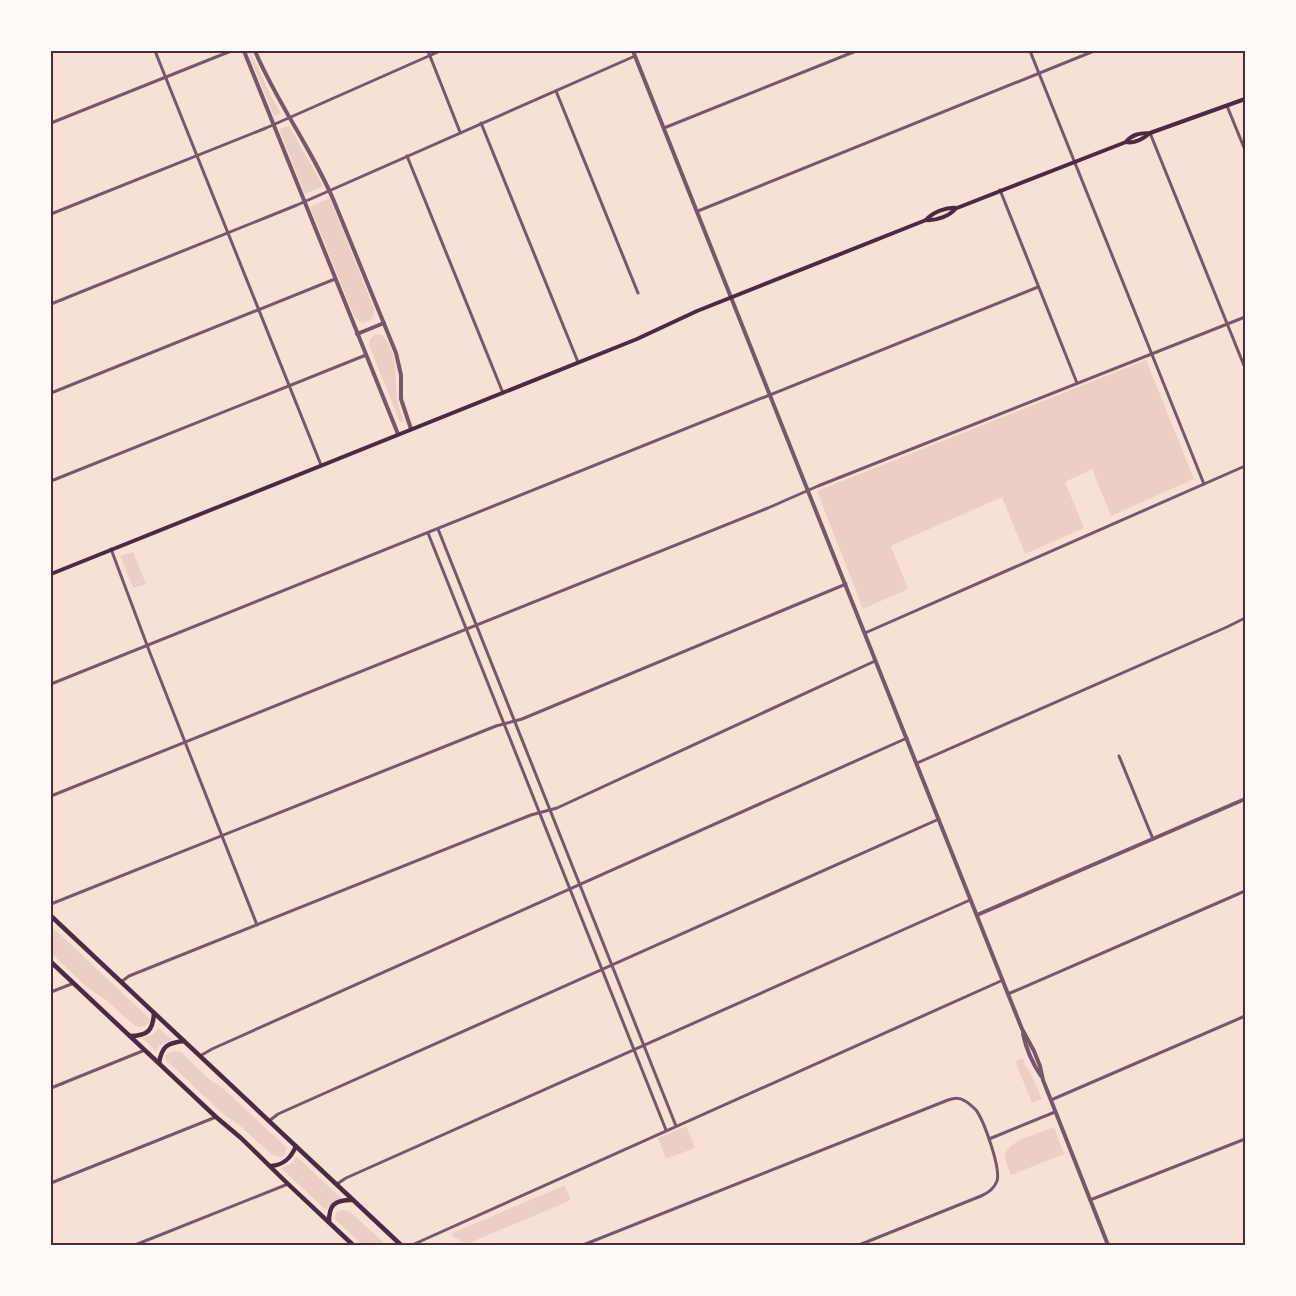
<svg xmlns="http://www.w3.org/2000/svg" width="1296" height="1296" viewBox="0 0 1296 1296" font-family="'PT Sans',sans-serif">
<style>
.green{fill:#ebcfc5}
.lines{fill:none;stroke-linecap:round;stroke-linejoin:round}
.minor{stroke:#755966;stroke-width:3}
.tertiary{stroke:#755966;stroke-width:4}
.secondary{stroke:#4a2c40;stroke-width:4}
.primary{stroke:#4a2c40;stroke-width:4.5}
.neatline{fill:none;stroke:#4a2c40;stroke-width:2}
</style>
<rect width="100%" height="100%" fill="#f7e1d7"/>
<g class="green">
<polygon points="250,51 272,98 281,113 274,116 248,52"/>
<polygon points="289,126 323,186 305,194 279,129"/>
<path d="M 330,198 L 374,309 C 375,318 370,323 360,322 L 354,316 L 310,207 Z"/>
<path d="M 376,334 L 382,335 C 400,352 394,381 398,403 C 399,409 402,415 404,421 L 400,422 L 369,345 L 370,339 Z"/>
<polygon points="1146,360 1194,479 1111,516 1092,469 1065,482 1084,528 1025,554 1002,497 891,546 908,589 863,609 817,491"/>
<polygon points="133,552 146,584 133,588 120,556"/>
<polygon points="51,926 149,1018 150,1021 146,1026 139,1027 135,1026 106,1000 87,987 51,953"/>
<path d="M 159,1028 L 172,1040 C 166,1042 159,1044 156,1051 L 142,1038 L 152,1035 Z"/>
<polygon points="175,1051 181,1052 209,1079 225,1090 287,1148 284,1155 280,1157 271,1154 238,1124 222,1113 166,1060 165,1055 170,1052"/>
<polygon points="1023,1058 1025,1066 1030,1071 1042,1099 1032,1103 1015,1061"/>
<polygon points="686,1126 695,1148 666,1159 658,1138"/>
<path d="M 1054,1127 L 1064,1154 L 1011,1175 C 1009,1169 1005,1162 1005,1156 C 1005,1141 1042,1132 1054,1127 Z"/>
<polygon points="297,1157 341,1198 333,1202 326,1210 281,1168 291,1164"/>
<polygon points="563,1186 565,1186 571,1200 467,1244 452,1236 453,1235 450,1234"/>
<polygon points="342,1210 349,1211 354,1215 386,1245 362,1245 337,1221 335,1218 336,1213"/>
</g>
<g class="lines">
<g class="minor">
<polyline points="155,51 321,465"/>
<polyline points="428,51 460,132"/>
<polyline points="1030,51 1204,484"/>
<polyline points="556,91 638,293"/>
<polyline points="1227,106 1245,150"/>
<polyline points="51,123 231,51"/>
<polyline points="481,123 578,362"/>
<polyline points="664,128 856,51"/>
<polyline points="1150,133 1245,368"/>
<polyline points="407,156 503,393"/>
<polyline points="1000,190 1077,383"/>
<polyline points="698,211 1094,51"/>
<polyline points="51,214 266,128 440,51"/>
<polyline points="51,304 297,205 635,56"/>
<polyline points="51,393 335,279"/>
<polyline points="51,481 366,355"/>
<polyline points="438,529 676,1126"/>
<polyline points="428,533 666,1130"/>
<polyline points="111,549 150,653 257,925"/>
<polyline points="865,633 1245,466"/>
<polyline points="51,684 1038,287"/>
<polyline points="1119,756 1153,839"/>
<polyline points="917,763 1227,627 1245,618"/>
<polyline points="51,796 768,508 818,486 1245,317"/>
<polyline points="51,904 496,726 522,719 846,584"/>
<polyline points="121,982 129,976 531,815 557,808 875,661"/>
<polyline points="51,992 74,983"/>
<polyline points="1008,994 1245,891"/>
<polyline points="200,1056 212,1049 907,738"/>
<polyline points="51,1088 145,1050"/>
<polyline points="1051,1100 1245,1016"/>
<polyline points="269,1121 278,1114 939,819"/>
<polyline points="989,1139 1055,1112"/>
<polyline points="51,1183 216,1117"/>
<polyline points="337,1184 346,1178 970,900"/>
<polyline points="1090,1200 1245,1139"/>
<polyline points="135,1245 288,1184"/>
<polyline points="412,1245 1003,980"/>
<path d="M 583,1245 L 948,1100 C 954,1098 959,1097 965,1101 C 969,1103 973,1107 976,1110 C 984,1121 1001,1168 997,1181 C 994,1189 988,1193 981,1196 L 859,1245"/>
</g>
<g class="tertiary">
<polyline points="244,51 398,434"/>
<path d="M 255,51 C 278,105 314,152 336,206 L 396,353 L 401,375 L 401,399 L 411,429"/>
<polyline points="633,51 1008,994 1022,1029 1034,1051 1040,1066 1043,1080 1108,1245"/>
<polyline points="357,334 384,323"/>
<polyline points="977,915 1245,799"/>
<path d="M 1023,1034 C 1026,1048 1033,1064 1041,1076"/>
</g>
<g class="secondary">
<path d="M 1126,142 C 1135,144 1143,139 1150,133"/>
<path d="M 926,220 C 936,221 950,216 956,208"/>
<path d="M 51,574 L 637,339 L 697,311 L 926,220 C 933,212 946,207 957,208 L 1126,142 C 1132,134 1141,133 1150,133 L 1245,99"/>
</g>
<g class="primary">
<polyline points="51,916 401,1245"/>
<polyline points="51,962 216,1117 241,1138 288,1184 353,1245"/>
<path d="M 130,1036 C 148,1036 153,1030 154,1013"/>
<path d="M 159,1063 C 162,1046 167,1043 184,1041"/>
<path d="M 271,1166 C 284,1165 291,1158 296,1146"/>
<path d="M 329,1222 C 329,1205 334,1200 352,1200"/>
</g>
</g>
<rect width="1296" height="1296" fill="none" stroke="#fffaf5" stroke-width="105"/>
<rect x="52" y="52" width="1192" height="1192" class="neatline"/>
</svg>
